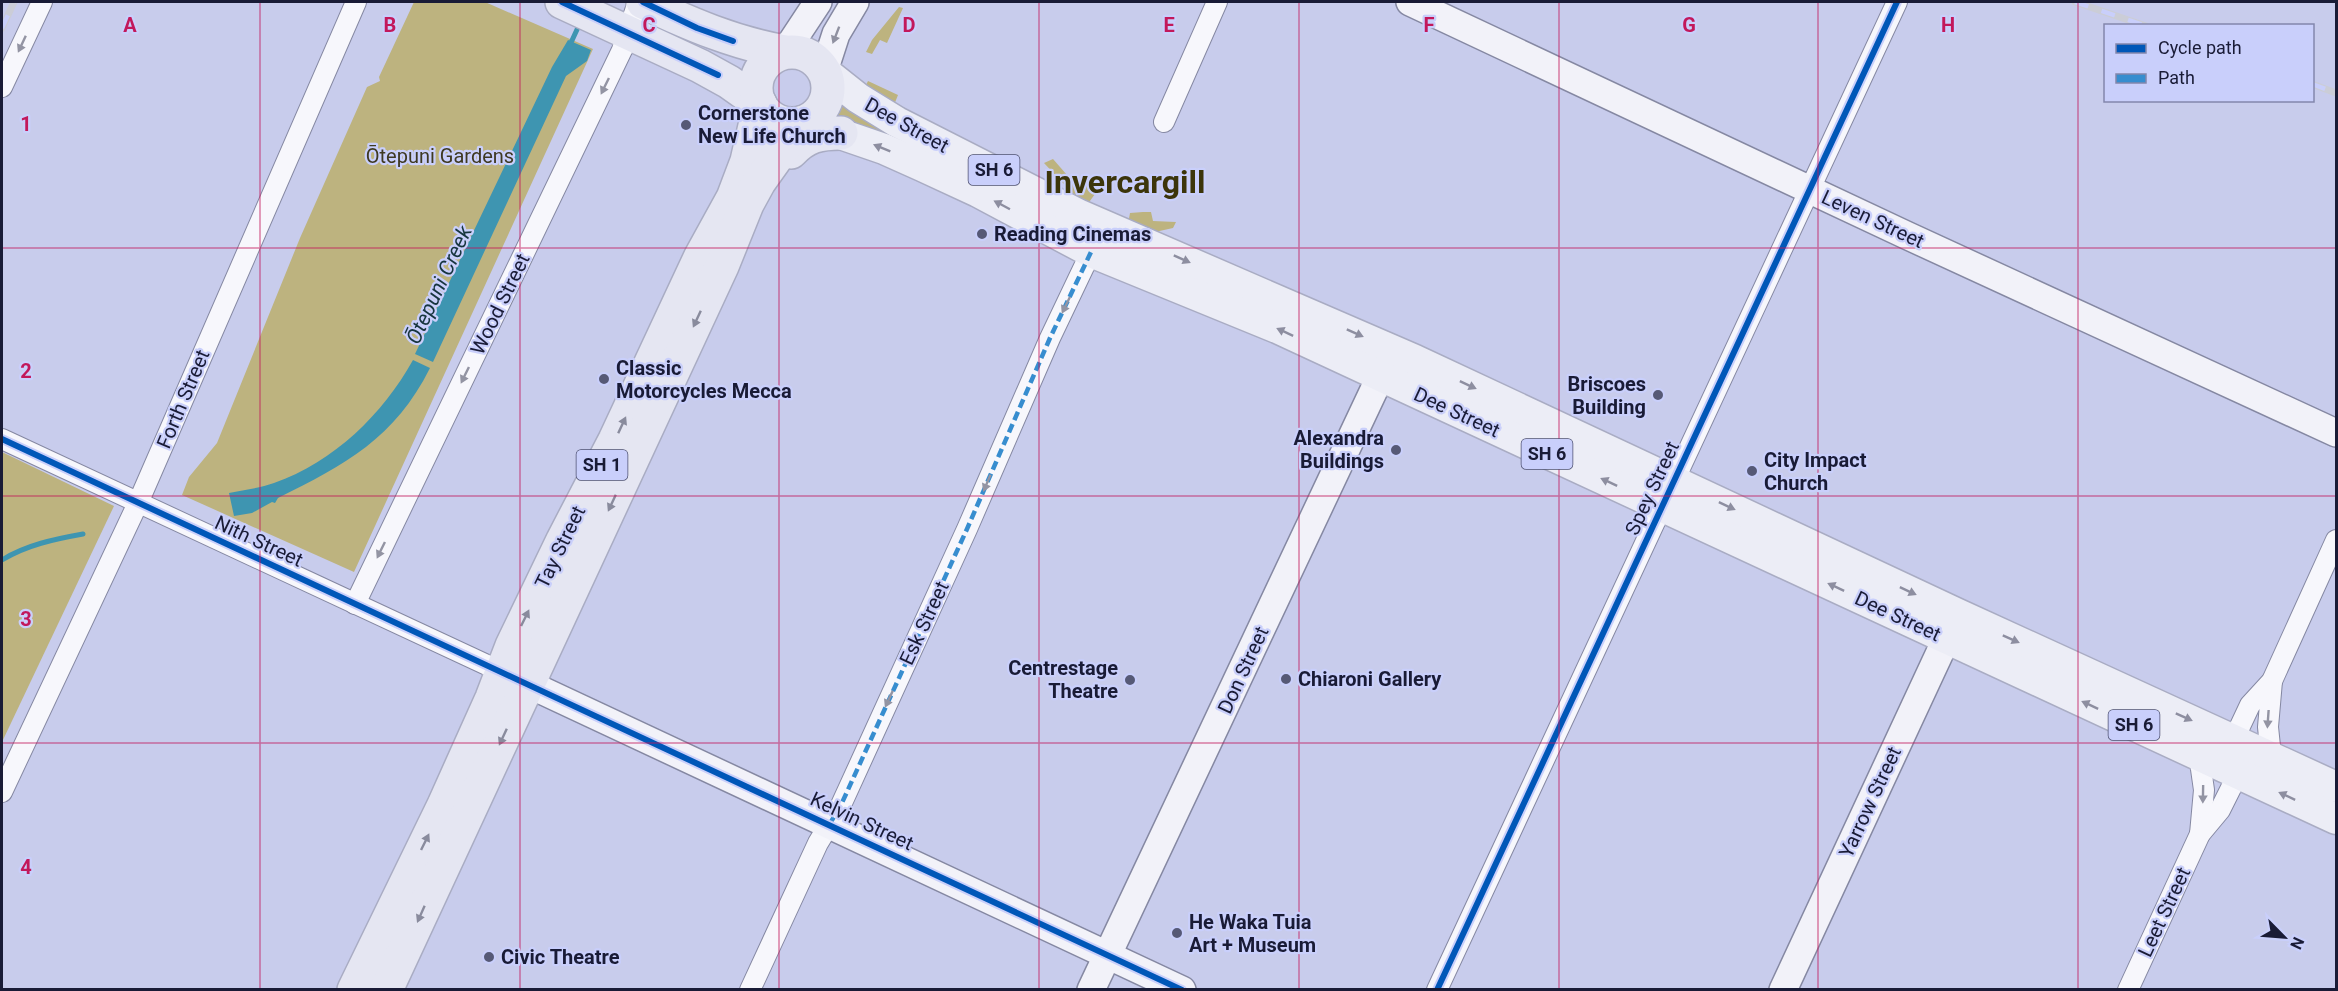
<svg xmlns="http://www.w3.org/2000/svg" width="2338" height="991" viewBox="0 0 2338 991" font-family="Roboto,sans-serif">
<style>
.green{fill:#bdb37f}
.water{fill:#3e95b1}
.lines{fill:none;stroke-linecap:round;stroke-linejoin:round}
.stream{stroke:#3e95b1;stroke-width:5}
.street-casing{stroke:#8588a2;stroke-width:22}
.secondary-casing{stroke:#8588a2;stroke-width:30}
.primary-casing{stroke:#a9acc3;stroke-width:33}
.highway-casing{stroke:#a9acc3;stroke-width:36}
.street{stroke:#f7f7fc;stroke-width:20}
.secondary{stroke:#f2f2f9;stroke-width:27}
.primary{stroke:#ecedf6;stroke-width:30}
.highway{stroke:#e5e6f2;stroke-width:33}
.rail-casing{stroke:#cbcdd7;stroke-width:7}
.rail{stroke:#c9cffb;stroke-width:4.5;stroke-dasharray:14;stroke-linecap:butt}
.quiet{stroke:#378dcf;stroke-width:4.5;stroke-dasharray:9 4.5;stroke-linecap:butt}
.cycleway-casing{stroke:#c9cffb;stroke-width:10}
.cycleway{stroke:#0057b8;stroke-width:6}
.oneway{fill:#9091a1}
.oneway2{fill:#9394a3}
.oneway3{fill:#8d8ea0}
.oneway4{fill:#898b9d}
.grid{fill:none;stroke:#c2185b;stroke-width:1.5;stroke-opacity:0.55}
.poi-dot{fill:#565976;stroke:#c9cffb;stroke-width:2}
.labels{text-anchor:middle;stroke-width:4.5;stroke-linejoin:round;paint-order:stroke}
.shield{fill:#c9cffb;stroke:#4e5171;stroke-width:1.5}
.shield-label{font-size:18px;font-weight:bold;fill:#191b36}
.poi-label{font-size:20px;font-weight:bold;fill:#191b36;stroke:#c9cffb;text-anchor:start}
.street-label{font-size:20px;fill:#191b36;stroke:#c9cffb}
.park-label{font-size:20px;fill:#3e3921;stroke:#c9cffb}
.water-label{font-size:21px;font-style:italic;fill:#17353e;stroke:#c9cffb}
.town-label{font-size:32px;font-weight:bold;fill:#3c350a;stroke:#c9cffb}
.grid-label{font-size:20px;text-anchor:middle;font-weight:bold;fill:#c2185b;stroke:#c9cffb;stroke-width:4.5;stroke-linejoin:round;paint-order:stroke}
</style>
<rect width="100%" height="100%" fill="#c8ccec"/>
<g class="green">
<polygon points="414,2 485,2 593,49 354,572 182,495 189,477 217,443 300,238 367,87 380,81 379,77"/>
<polygon points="899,7 903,8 887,43 880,40 872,54 866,52 872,40"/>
<polygon points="868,81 898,95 894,105 865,87"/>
<polygon points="842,99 887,127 882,137 834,119"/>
<polygon points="1053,159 1074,183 1081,180 1095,194 1087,205 1077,198 1044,163"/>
<polygon points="1143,212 1151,212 1153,221 1176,222 1173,228 1155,232 1128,224 1130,213"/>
<polygon points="2,452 114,506 2,742"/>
</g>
<g class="water">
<polygon points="568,40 591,50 587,61 566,76 433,362 415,354 552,67"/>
<path d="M 413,360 L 430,368 C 395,438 345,465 278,498 L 275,503 L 272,502 L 252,513 L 234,516 L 229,493 C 244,490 260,488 274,483 C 334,462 383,414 413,360 Z"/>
</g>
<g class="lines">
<g class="stream">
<polyline points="569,47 580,23"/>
<path d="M 2,560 C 26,545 55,539 83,534"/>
</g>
<g class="street-casing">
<g id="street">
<polyline points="2,87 42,2"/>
<polyline points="1164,122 1217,2"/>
<polyline points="2,439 502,672"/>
<polyline points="355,604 622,50 638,2"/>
<polyline points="2199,755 2204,790 2200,834"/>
<polyline points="2271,756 2268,727 2272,681"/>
<polyline points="2,792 138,503 356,2"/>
<polyline points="750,990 818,843 841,805 967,529 1050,338 1091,252"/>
<polyline points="1437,990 1897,2"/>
<polyline points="2128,990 2200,834 2220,810 2238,774 2234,739 2250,705 2272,681 2336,540"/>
</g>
</g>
<g class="secondary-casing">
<g id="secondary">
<polyline points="1410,2 1906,235 2336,433"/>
<polyline points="785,52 818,2"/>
<polyline points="824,71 836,34 855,2"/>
<polyline points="509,675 1182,990"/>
<polyline points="1091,990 1390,356"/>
<polyline points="1783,990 1956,618"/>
</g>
</g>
<g class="primary-casing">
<g id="primary">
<polyline points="824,71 858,98 897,122 1080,215 1415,360 1958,614 2336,787"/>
<polyline points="817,126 884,149 922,166 978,192 1091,252 1277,328 2336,819"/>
</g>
</g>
<g class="highway-casing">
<g id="highway">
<polyline points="562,2 700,66 729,82 760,104"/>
<path d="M 643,2 C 690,24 734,43 785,52"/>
<circle cx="792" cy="88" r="36"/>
<path d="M 791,152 C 806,136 819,133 841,133"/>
<polyline points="354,990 444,805 492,698 512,646 563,540 615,440 700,258 733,198 747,161 760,104"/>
<polyline points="386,990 722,266 747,204 759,182 801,123"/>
</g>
</g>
<use href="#street" class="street"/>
<use href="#secondary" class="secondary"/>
<use href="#primary" class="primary"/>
<use href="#highway" class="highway"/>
<g class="rail-casing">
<g id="rail">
<polyline points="2075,2 2146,26"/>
<polyline points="2,28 14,2"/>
<polyline points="2312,84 2336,93"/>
</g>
</g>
<use href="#rail" class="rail"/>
<polyline class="quiet" points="829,825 841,805 967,529 1050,338 1091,252"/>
<g class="cycleway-casing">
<g id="cycleway">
<polyline points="562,2 718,75"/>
<polyline points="643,2 697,28 733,41"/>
<polyline points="2,439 1182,990"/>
<polyline points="1437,990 1897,2"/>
</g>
</g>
<use href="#cycleway" class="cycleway"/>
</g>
<defs><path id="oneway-solid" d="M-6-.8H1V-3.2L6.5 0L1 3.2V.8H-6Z" transform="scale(1.5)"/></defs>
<use class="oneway" href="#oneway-solid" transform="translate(836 35) rotate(111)"/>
<g class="oneway2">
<use href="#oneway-solid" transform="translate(22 44) rotate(115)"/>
<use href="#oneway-solid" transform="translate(605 86) rotate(116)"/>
<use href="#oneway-solid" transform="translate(1066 305) rotate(116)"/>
<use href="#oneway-solid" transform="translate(465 375) rotate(116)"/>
<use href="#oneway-solid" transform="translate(987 483) rotate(113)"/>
<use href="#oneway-solid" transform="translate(381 550) rotate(116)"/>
<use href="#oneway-solid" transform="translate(889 699) rotate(115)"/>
<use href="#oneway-solid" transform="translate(2268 719) rotate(94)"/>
<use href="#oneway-solid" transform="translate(2203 794) rotate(91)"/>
</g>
<g class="oneway3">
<use href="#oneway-solid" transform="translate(882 148) rotate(-158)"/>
<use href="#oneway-solid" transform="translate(1002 205) rotate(-152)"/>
<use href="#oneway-solid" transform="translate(1182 259) rotate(24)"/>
<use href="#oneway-solid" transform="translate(1285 332) rotate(-155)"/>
<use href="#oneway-solid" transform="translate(1355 333) rotate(24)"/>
<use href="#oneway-solid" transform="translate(1468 385) rotate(25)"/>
<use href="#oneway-solid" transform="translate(1609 482) rotate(-155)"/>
<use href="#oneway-solid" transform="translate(1727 506) rotate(25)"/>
<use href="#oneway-solid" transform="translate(1836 587) rotate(-155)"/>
<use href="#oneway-solid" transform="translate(1908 591) rotate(25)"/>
<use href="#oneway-solid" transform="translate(2011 639) rotate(24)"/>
<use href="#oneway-solid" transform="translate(2090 705) rotate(-155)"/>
<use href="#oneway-solid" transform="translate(2184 717) rotate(24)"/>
<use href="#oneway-solid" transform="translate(2287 796) rotate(-155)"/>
</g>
<g class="oneway4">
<use href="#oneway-solid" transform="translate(697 319) rotate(115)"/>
<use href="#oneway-solid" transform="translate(622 425) rotate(-65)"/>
<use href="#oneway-solid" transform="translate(612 503) rotate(115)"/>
<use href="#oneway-solid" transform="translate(525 618) rotate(-64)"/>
<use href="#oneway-solid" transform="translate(503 737) rotate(115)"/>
<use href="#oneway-solid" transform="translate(425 842) rotate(-64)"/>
<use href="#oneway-solid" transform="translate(421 914) rotate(114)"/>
</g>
<path class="grid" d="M 260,2 L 260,990M 520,2 L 520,990M 779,2 L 779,990M 1039,2 L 1039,990M 1299,2 L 1299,990M 1559,2 L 1559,990M 1818,2 L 1818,990M 2078,2 L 2078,990M 2,248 L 2336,248M 2,496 L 2336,496M 2,743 L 2336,743"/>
<g class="poi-dot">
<circle cx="686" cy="125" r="6"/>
<circle cx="982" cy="234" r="6"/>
<circle cx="604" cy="379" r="6"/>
<circle cx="1658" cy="395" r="6"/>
<circle cx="1396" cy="450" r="6"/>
<circle cx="1752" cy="471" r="6"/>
<circle cx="1286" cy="679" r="6"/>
<circle cx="1130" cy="680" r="6"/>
<circle cx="1177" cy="933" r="6"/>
<circle cx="489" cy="957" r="6"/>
</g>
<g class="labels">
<g class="shield">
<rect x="968.5" y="155" width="51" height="30" rx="4.5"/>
<rect x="1521.5" y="439" width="51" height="30" rx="4.5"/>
<rect x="576.5" y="450" width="51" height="30" rx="4.5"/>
<rect x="2108.5" y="710" width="51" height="30" rx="4.5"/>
</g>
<g class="shield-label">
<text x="994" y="176">SH 6</text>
<text x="1547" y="460">SH 6</text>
<text x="602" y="471">SH 1</text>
<text x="2134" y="731">SH 6</text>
</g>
<g class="poi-label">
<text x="698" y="120">Cornerstone<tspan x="698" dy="23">New Life Church</tspan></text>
<text x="994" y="241">Reading Cinemas</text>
<text x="616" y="375">Classic<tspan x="616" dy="23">Motorcycles Mecca</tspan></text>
<text x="1646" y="391" text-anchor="end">Briscoes<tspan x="1646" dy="23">Building</tspan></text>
<text x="1384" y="445" text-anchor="end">Alexandra<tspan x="1384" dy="23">Buildings</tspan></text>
<text x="1764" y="467">City Impact<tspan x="1764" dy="23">Church</tspan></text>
<text x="1118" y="675" text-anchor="end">Centrestage<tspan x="1118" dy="23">Theatre</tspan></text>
<text x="1298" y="686">Chiaroni Gallery</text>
<text x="1189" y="929">He Waka Tuia<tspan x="1189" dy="23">Art + Museum</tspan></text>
<text x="501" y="964">Civic Theatre</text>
</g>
<g class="street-label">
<text transform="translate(907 125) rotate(29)" y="7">Dee Street</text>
<text transform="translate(1873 219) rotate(25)" y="7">Leven Street</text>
<text transform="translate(500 304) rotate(-64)" y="7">Wood Street</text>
<text transform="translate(183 399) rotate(-67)" y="7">Forth Street</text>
<text transform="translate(1457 412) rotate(25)" y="7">Dee Street</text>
<text transform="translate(1652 488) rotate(-65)" y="7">Spey Street</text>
<text transform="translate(259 541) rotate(25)" y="7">Nith Street</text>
<text transform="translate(560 547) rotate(-64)" y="7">Tay Street</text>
<text transform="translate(1898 616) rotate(25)" y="7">Dee Street</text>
<text transform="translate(924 623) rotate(-65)" y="7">Esk Street</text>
<text transform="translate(1243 670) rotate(-65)" y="7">Don Street</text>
<text transform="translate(1870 802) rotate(-65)" y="7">Yarrow Street</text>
<text transform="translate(862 821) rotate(25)" y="7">Kelvin Street</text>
<text transform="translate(2164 912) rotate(-65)" y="7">Leet Street</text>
</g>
<g class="park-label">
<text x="440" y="163">Ōtepuni Gardens</text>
</g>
<g class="water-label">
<text transform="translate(439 285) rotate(-65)" y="7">Ōtepuni Creek</text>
</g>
<g class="town-label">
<text x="1125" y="193">Invercargill</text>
</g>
</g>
<g class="grid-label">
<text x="130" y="32">A</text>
<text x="390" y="32">B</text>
<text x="649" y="32">C</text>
<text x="909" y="32">D</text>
<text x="1169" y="32">E</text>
<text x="1429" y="32">F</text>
<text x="1689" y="32">G</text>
<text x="1948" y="32">H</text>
<text x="26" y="131">1</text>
<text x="26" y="378">2</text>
<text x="26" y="626">3</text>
<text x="26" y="874">4</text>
</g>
<rect width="2338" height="991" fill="none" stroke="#191b36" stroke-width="6"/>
<rect x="2104" y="24" width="210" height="78" fill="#c9cffb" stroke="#8387ac" stroke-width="1.5"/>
<rect x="2116" y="44" width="30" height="9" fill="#0057b8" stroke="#8387ac" stroke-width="1.5"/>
<text x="2158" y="54" font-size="18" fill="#191b36">Cycle path</text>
<rect x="2116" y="74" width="30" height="9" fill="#378dcf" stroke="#8387ac" stroke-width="1.5"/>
<text x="2158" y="84" font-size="18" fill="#191b36">Path</text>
<g transform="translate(2284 937) rotate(115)" stroke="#c9cffb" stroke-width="4.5" paint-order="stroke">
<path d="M0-4.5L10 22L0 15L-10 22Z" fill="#191b36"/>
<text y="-9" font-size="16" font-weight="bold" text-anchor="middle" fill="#191b36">N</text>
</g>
</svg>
